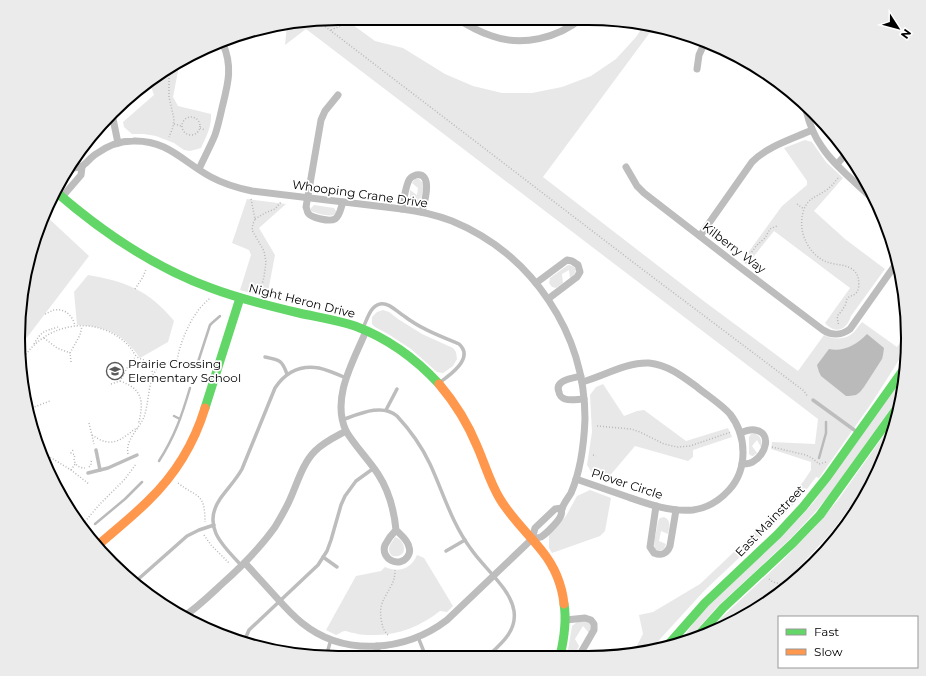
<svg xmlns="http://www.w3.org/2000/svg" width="926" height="676" viewBox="0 0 926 676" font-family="Montserrat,sans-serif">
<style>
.green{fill:#e8e8e8}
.water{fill:#bababa}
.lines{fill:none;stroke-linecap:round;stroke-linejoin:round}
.stream{stroke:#bababa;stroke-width:2.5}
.path{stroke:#b8b8b8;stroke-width:1.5;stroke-dasharray:1 2;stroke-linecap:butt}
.lane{stroke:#bdbdbd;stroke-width:3.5}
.street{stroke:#bdbdbd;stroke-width:7}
.fast{stroke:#63d668;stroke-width:9}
.slow{stroke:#ff974d;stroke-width:9}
.labels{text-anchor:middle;stroke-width:3.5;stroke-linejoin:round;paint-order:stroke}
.street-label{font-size:12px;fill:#000;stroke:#fff}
.poi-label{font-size:12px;fill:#000;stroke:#fff;text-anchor:start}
.rim{fill:none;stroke:#000;stroke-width:2}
</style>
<rect width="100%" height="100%" fill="#fff"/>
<g class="green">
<path d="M 338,18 L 358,18 L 353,25 L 375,41 L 403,48 L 445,74 L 473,86 L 502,93 L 532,93 L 562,87 L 591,76 L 616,59 L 636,37 L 644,25 L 654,27 L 543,177 L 705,302 L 798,371 L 824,335 C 833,340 846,340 854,332 C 857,329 859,325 862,322 L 897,347 L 907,333 L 906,344 L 902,350 L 904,352 L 873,401 L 819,478 L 816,477 L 804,493 L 779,520 L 704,591 L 651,649 L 632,655 L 643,634 L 639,615 L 653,612 L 700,584 L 771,517 L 803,482 L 811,470 L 811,462 L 771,449 L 772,442 L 815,444 L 818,419 L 306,29 L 285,45 L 287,25 Z"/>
<path d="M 176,65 L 178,71 L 173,97 L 178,106 L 211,114 C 212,126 206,137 201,148 L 190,151 L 184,150 L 174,143 L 156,136 L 144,134 L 132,134 L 124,127 L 123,122 L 154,95 L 149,81 L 160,72 Z"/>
<path d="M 805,140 L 812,142 L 826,162 L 843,178 L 814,211 L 845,239 L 885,269 L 851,316 C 847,330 835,335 825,323 L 850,288 L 774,231 L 747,265 L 742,261 L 782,206 L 807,185 L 807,181 L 784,148 Z"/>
<polygon points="415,179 419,179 423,183 424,185 421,199 418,201 413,200 410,197 410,190 417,195 418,188 412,183"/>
<polygon points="247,199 286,204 259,228 275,255 267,297 240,290 251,255 249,250 232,243"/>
<path d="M 314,205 L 334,208 L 336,211 C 336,212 336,213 335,214 C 331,218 315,213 311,211 L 311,208 Z"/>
<polygon points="45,215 89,256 22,344 24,276"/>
<path d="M 568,265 C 578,266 578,273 570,278 L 569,270 L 562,274 L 563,283 L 556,288 L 552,287 L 549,283 L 550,278 Z"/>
<path d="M 88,275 C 125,281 150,291 174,321 L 168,342 L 140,358 C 124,334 105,326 77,325 L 74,292 Z"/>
<polygon points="383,310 389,312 398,319 422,334 453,348 456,352 457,359 453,366 443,373 437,372 411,349 388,334 375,327 372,324 372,317 377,312"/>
<path d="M 905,374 L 905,382 L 897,400 L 829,495 L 816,511 L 792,537 L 717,607 L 688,640 L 682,641 C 694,617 715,600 734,581 C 761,556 788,531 813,503 Z"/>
<polygon points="603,384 624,416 637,411 644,410 686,441 728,428 732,437 693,450 693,457 688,461 635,446 607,479 592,474 589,468 587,465 590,445 592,432 590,395 596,387"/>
<polygon points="896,418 891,441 878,469 831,533 789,578 793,582 783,592 711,634 706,635 718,621 784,559 815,527 838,500"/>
<path d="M 754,433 C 760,435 763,441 761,447 L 757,440 L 752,446 L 757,453 L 753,456 L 752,456 L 749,454 L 749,437 L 751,434 Z"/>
<polygon points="590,490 611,498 605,531 600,536 552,553 549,548 549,534 566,516 577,496"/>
<path d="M 664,517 C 672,521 669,527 668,534 L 661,531 L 659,541 L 666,544 L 664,549 C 651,555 654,541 656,533 C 657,528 657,522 660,518 Z"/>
<path d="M 395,537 C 402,539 406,547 403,553 C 398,558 389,558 389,549 C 389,545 393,541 395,537 Z"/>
<path d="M 417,555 L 424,558 L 453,606 L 447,612 L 440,611 C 421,626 397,636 373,635 C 366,635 360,635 354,633 C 351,633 347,631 345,631 C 342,631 339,634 336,635 L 326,630 L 356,576 L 381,571 L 385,567 C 399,573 411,569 417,555 Z"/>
<polygon points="583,621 587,622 590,624 591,629 589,633 583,626 575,639 579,646 574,656 567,656 572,626 577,622"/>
</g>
<path class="water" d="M 867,334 L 884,348 L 883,355 L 882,359 L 864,387 L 860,392 L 856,395 L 849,396 L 846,396 L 821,376 L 819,372 L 817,365 L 829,349 C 843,352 857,345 867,334 Z"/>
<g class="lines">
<g class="stream">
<polyline points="198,362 210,325 212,323 220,316"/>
<polyline points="174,416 180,419"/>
<polyline points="819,458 826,433 826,422"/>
<path d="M 159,461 C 175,436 182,415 190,388"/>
<polyline points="95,524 125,499 142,482"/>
</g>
<g class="path">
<polyline points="318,21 642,269 804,391 808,397"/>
<polyline points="331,30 345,24 353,18"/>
<polyline points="168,69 169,76 169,97 174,119 173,127 169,137"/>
<circle cx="191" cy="126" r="9"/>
<polyline points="174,124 182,126"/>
<polyline points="200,128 205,130"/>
<path d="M 838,178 C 834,183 830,188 825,191 C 818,196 811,197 806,205 C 802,212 801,221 802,229 C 804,242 813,257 827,262 C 837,266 853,263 858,277 C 859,282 860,290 855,294 C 852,296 849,296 847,299 C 846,301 846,305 844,307 C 839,317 835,312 839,326"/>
<polyline points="251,199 255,219 253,224 252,230 264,251 266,262 264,277 260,292"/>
<polyline points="797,204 804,209"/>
<polyline points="255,219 265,213 275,209 281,202"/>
<polyline points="745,262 756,246 765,238 770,229 774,227 778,226"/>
<polyline points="135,289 143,277 146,269"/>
<path d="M 45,314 C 48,313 51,311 54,310 C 65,308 73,316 75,326"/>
<polyline points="44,338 57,348 70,353"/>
<path d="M 34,344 C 41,331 45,331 58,327"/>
<path d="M 21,362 C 43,323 96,312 129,346 C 132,349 133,352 136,356 C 138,358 141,359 144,360 C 150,364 152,369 153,375"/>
<polyline points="71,362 70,353 80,335 82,326"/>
<path d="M 120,381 C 142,389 144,400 139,422 L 140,423"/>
<polyline points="111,384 120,381 131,361 136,357"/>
<polyline points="29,409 50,401"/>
<polyline points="89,423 94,444"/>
<polyline points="597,426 631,429 640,432 664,444 677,447 690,446 731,432"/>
<polyline points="34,430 35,429"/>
<path d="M 92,435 C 105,444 114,445 127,435 C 131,433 133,429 138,428"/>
<polyline points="772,447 806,455 812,458 819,464 826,462"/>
<path d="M 73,450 L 71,453 L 75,455 C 72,463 78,468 85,468"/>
<polyline points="40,451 71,470 89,484"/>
<path d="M 128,454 C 125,440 139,429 144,417 C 149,404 148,379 157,369 C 162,363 169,361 177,363 C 178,348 188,324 197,312 C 200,307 205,303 210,298"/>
<polyline points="593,455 596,456"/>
<polyline points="89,467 91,465 91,462 92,460"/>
<polyline points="71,470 75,464"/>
<path d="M 178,483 C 197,498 205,492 205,522"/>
<polyline points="81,526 100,504 125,479 136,464"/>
<polyline points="204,535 211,545 230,564"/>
<polyline points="769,579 773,582 789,586"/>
<path d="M 388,635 C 383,630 382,625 381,618 C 379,603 385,598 391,586 C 394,581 395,576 395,570"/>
</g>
<g class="lane">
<path d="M 363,328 C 367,320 370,306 380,304 C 389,302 397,312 404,316 C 421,329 440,336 459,344 C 475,358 449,376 439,383"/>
<path d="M 265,357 C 280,360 282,360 287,374"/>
<polyline points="813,400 857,432"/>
<polyline points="386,410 397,389"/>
<path d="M 342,420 C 359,414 382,403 397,416 C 410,430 422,447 430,464 C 443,492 452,524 471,549 C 483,567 511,589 514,611 C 517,631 501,644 488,656"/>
<polyline points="96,450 100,470"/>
<polyline points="88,473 108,468 137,455"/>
<polyline points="446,551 465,540"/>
<polyline points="323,557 337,567"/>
<path d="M 242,566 C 224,547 201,527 220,499 C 227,489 236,480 242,469 L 275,388 C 285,373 300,365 319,368 C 328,370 337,374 346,378"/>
<polyline points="127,570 140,589"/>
<polyline points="135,582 187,536 199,530 214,525"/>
<polyline points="418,637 426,657"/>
<polyline points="244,643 245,639 249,630 318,565 327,551 331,540 341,505 345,496 356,481 374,468"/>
<polyline points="326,657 331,639"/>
</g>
<g class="street">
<path d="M 456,18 C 467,25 479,32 492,36 C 522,47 558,38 582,18"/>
<polyline points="697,69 699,55 704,44"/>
<path d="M 338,95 L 325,111 L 321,120 L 306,207 C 307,209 307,211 308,213 C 311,218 330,222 335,219 C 340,216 341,207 343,202"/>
<path d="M 806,110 C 809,123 814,136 822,147 C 835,167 860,186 877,203"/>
<polyline points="112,114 118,143"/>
<polyline points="837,164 848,152"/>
<path d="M 626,167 L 637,186 L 644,193 L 741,268 L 823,330 C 832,336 842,335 850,329 L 898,261"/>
<path d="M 199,169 C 204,158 210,147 215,135 C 218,126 220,117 222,108 C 228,84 233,67 223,44"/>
<path d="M 63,179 L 73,168 C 76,167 80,168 82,166 C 87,163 91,157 96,154 C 107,146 119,141 133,141 C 168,140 183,162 211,177 C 224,184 237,188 252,191 L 402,209 C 419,211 436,215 452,221 C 532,254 585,333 585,419 C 584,444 581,470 571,493 C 568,498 563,504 562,509 C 561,511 562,513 561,515 C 560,520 546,534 541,537 C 538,538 535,538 532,539 L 447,620 C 405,652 344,657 302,623 C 292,615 284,606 276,597 C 266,586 255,574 245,563"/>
<polyline points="62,197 81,175 82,167"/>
<path d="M 402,209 C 404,200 405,188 409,180 C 410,178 413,176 416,175 C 434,172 424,204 422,212"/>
<path d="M 700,236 L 752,162 C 768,146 792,139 812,130"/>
<polyline points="536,283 567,260 572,261 578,265 580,272 577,277 548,299"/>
<path d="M 581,376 C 573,378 554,380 559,392 C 559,395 562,398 565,399 C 571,401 578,399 584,399"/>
<path d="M 346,431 C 355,446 368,459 378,474 C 389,491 394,509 396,530 C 392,534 388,539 385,545 C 380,559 400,569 408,556 C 410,553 410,550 409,547 C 408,540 401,535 396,530"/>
<path d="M 740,433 C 745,431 750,429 755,430 C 773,433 765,455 754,461 C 751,464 746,464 742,464"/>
<path d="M 576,479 C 593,485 611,491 628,497 C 648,504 670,512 693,510 C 707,508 720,500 729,490 C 748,469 747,436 730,414 C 721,404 708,396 697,387 C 682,376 668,365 649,363 C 626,362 604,376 582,382"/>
<path d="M 656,506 L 650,547 L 654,553 C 661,556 667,554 670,546 L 676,510"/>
<polyline points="532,539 535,528 555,509 562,508"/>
<path d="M 183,617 C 198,607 210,595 223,583 C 242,566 260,548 275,527 C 281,517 287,507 291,497 C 298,481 303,463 315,451 C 324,442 335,437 346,431 C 331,398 353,362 366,331"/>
<polyline points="566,620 585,618 591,620 594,624 594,630 579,656"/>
<polyline points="377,646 377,657"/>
</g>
<g class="fast">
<path d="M 55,191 C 102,232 153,267 211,288 C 240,299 269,306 299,313 C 317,317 337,320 355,326 C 387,338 416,359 439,384"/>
<polyline points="205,408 240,298"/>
<polyline points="696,638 723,608 793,543 820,515 900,404"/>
<polyline points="668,645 705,603 778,534 803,507 827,477 906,366"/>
<path d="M 560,656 C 564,639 567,622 564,604"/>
</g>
<g class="slow">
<path d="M 439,384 C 455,403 468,424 477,446 C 485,464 490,483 500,499 C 512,519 529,534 542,551 C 554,566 562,585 564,604"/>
<path d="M 97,546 C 114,531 132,517 148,501 C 175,475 194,444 205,408"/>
</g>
</g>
<defs>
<g id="school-ring" transform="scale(0.9)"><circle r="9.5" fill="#fff" stroke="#595959" stroke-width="1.5"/><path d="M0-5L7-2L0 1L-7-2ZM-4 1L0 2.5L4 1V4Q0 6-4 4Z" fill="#595959"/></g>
</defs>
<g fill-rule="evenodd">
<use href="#school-ring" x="115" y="371"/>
</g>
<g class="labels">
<g class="street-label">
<text transform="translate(360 194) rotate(8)" y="4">Whooping Crane Drive</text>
<text transform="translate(734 248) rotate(37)" y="4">Kilberry Way</text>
<text transform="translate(302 301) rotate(14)" y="4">Night Heron Drive</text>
<text transform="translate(627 484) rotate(18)" y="4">Plover Circle</text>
<text transform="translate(770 521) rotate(-46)" y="4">East Mainstreet</text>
</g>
<g class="poi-label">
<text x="128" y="368">Prairie Crossing<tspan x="128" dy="14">Elementary School</tspan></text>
</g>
</g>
<path d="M0 0H926V676H0ZM338 25H588A313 313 0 0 1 901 338V338A313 313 0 0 1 588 651H338A313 313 0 0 1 25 338V338A313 313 0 0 1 338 25Z" fill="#ebebeb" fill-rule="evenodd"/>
<path class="rim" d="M338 25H588A313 313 0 0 1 901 338V338A313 313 0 0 1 588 651H338A313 313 0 0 1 25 338V338A313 313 0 0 1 338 25Z"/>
<rect x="778" y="616" width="140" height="52" fill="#ffffff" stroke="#999999"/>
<rect x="786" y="629" width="20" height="6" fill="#63d668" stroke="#999999"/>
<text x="814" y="636" font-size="12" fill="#000000">Fast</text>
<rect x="786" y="649" width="20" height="6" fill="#ff974d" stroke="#999999"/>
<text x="814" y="656" font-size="12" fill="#000000">Slow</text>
<g transform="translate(898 28) rotate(126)" stroke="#ffffff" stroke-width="3" paint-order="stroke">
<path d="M0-3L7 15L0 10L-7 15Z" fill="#000000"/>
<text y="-6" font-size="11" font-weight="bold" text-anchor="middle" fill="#000000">N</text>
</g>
</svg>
